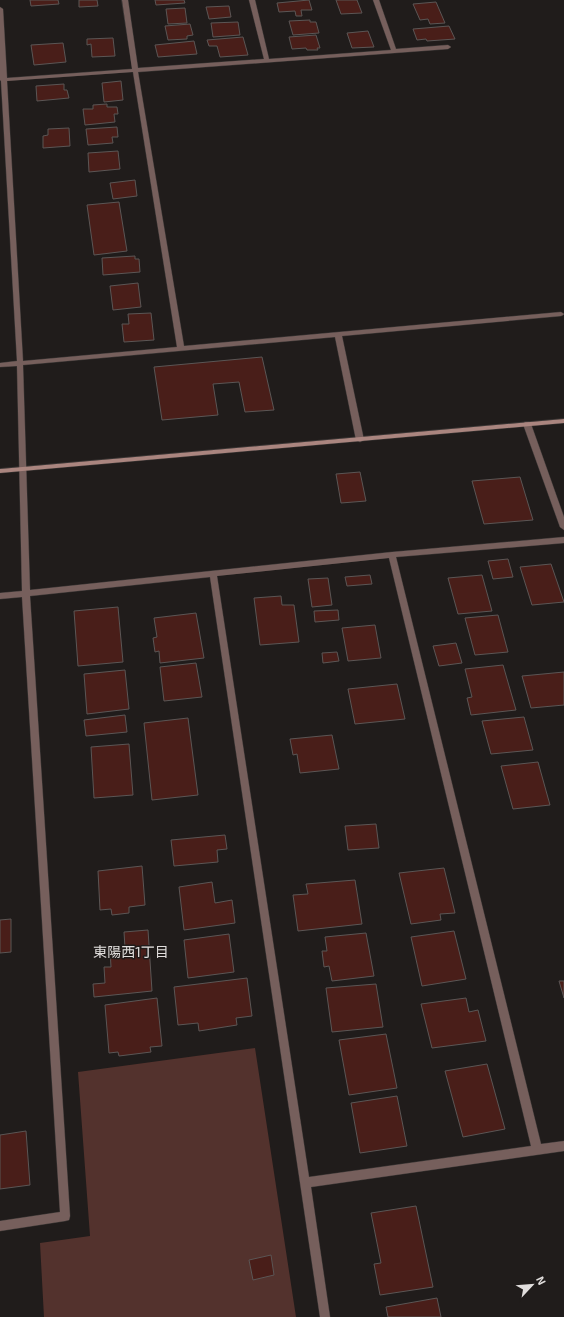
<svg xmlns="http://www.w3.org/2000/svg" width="564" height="1317" viewBox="0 0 564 1317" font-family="'Exo 2','Noto Sans JP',sans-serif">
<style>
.green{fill:#53322d}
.building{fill:#491e19;stroke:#5b5655}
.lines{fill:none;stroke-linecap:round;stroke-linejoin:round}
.street-casing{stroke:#3b3736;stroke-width:1}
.secondary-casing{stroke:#3b3736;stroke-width:1}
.street{fill:#765f5c;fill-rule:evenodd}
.secondary{fill:#aa857f;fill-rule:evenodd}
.labels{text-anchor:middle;stroke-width:3;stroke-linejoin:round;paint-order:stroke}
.neighbourhood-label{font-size:14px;fill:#e1dedd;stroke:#201c1b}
</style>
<rect width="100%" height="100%" fill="#201c1b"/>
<polygon class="green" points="255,1048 296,1317 44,1317 40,1243 90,1236 78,1072"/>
<g class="building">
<polygon points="30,0 58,0 59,4 31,6"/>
<polygon points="79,0 97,0 98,6 79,7"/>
<polygon points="155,0 184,0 185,3 156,5"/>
<polygon points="309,0 312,10 301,10 302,16 296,16 295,11 279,12 277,3"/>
<polygon points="336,0 357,0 362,13 341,14"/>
<polygon points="436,2 445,23 430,24 428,19 420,20 413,4"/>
<polygon points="229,6 231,17 209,19 206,7"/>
<polygon points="185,8 187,23 168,24 166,9"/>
<polygon points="310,20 310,22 316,22 319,33 293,35 289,21"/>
<polygon points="238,22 240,35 213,37 211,23"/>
<polygon points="190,24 193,35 187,36 187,39 168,40 165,26"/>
<polygon points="449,26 455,39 427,41 426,39 417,40 413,29"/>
<polygon points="368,31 374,47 352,48 347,33"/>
<polygon points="316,35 320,48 317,48 318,50 307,50 306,48 292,49 289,37"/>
<polygon points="243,37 248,55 220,57 217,46 209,46 207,40"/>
<polygon points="113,38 115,56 92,57 91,44 87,45 87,39"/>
<polygon points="194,41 197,54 158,57 155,45"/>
<polygon points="63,43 66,62 34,65 31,45"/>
<polygon points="121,81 123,100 104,102 102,83"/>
<polygon points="64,84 64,90 67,90 69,98 37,101 36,86"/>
<polygon points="107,104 107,107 117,107 118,114 114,114 115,122 85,125 83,109 93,109 93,105"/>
<polygon points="117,127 118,137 112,137 113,143 88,145 86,129"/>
<polygon points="69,128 70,146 43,148 43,136 48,135 48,129"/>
<polygon points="118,151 120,169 89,172 88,153"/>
<polygon points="135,180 137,196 113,199 110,183"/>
<polygon points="119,202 127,251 94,255 87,205"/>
<polygon points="135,256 135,259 139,259 140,272 103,275 102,258"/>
<polygon points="138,283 141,307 113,310 110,286"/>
<polygon points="151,313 154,340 124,342 122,324 129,324 128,314"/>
<polygon points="262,357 274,410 245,412 239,382 213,384 218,415 162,420 154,367"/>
<polygon points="360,472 366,501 341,503 336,474"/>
<polygon points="520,477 533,520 484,524 472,481"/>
<polygon points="508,559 513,577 493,579 488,561"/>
<polygon points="551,564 564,602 532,605 520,567"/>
<polygon points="370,575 372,584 347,586 345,577"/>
<polygon points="482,575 492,611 458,614 448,578"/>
<polygon points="328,578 332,605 312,607 308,579"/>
<polygon points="281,596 282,605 294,605 299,642 260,645 254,598"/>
<polygon points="118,607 123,662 78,666 74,611"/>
<polygon points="338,610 339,620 315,622 314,611"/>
<polygon points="196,613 204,658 160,663 159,651 155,652 153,638 157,637 154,618"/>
<polygon points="498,615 508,652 475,655 465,618"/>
<polygon points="375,625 381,658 348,661 342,628"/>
<polygon points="456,643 462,663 439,666 433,646"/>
<polygon points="337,652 339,661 323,663 322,653"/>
<polygon points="196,663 202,697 164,701 160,667"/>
<polygon points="503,665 516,710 471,715 467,698 472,697 465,669"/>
<polygon points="125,670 129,709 87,714 84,674"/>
<polygon points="564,672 564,705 531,708 522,676"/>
<polygon points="397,684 405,719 355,724 348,689"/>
<polygon points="125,715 127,732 86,736 84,720"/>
<polygon points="524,717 533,750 491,754 482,721"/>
<polygon points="188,718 198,795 152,800 144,723"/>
<polygon points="332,735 339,769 300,773 297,754 293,755 290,739"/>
<polygon points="129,744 133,795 94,798 91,747"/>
<polygon points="538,762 550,805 513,809 501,766"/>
<polygon points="376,824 379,848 348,850 345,826"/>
<polygon points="225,835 227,849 217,850 218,862 174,866 171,840"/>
<polygon points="142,866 145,905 129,907 129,913 112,915 111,909 100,910 98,871"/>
<polygon points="444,868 455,913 440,914 441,920 411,924 399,873"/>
<polygon points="355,880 362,924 298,931 293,895 308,894 306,884"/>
<polygon points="212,882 215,903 232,900 235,923 184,930 179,887"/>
<polygon points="11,919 11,952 0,953 0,920"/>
<polygon points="148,930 152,991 94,997 93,984 105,983 104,967 111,967 110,950 125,948 124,932"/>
<polygon points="454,931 466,979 422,986 411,937"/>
<polygon points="366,933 374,976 332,981 329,966 324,967 322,951 327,951 325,937"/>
<polygon points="229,934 234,972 188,978 184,940"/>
<polygon points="247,978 252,1016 236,1018 237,1025 199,1031 198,1023 178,1025 174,987"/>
<polygon points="559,981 564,981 564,998"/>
<polygon points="376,984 383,1027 332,1032 326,988"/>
<polygon points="157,998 162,1046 150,1047 151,1052 119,1056 118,1052 109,1053 105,1005"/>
<polygon points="466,998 469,1012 478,1010 486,1041 432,1048 421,1004"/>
<polygon points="386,1034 397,1088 349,1095 339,1040"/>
<polygon points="487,1064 505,1129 463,1137 445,1071"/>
<polygon points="397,1096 407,1146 360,1153 351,1103"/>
<polygon points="26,1131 30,1185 0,1189 0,1135"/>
<polygon points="416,1206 433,1287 380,1295 374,1264 381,1263 371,1213"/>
<polygon points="271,1255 274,1275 253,1280 249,1260"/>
<polygon points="437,1298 441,1317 388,1317 386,1307"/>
</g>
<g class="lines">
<g class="street-casing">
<g id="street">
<path d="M 122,0 L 128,0 L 138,68 L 264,59 L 249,0 L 255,0 L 269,59 L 391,50 L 373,0 L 379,0 L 396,49 L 448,45 L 451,47 L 448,49 L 138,72 L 184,346 L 561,312 L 564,314 L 563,315 L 561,316 L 342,336 L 364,440 L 360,442 L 356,440 L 335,337 L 23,365 L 30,590 L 392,552 L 564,537 L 564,543 L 396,557 L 541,1144 L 564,1141 L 564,1151 L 311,1187 L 330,1317 L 320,1317 L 210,577 L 30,596 L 70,1216 L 69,1220 L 65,1221 L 0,1231 L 0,1221 L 60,1212 L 22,597 L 0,599 L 0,593 L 22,591 L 17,366 L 0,367 L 0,363 L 17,361 L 1,81 L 0,80 L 0,7 L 3,9 L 7,78 L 132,69 ZM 133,72 L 177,347 L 23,361 L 7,81 ZM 389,558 L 531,1146 L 309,1177 L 217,576 Z"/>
<polygon points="525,422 529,422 531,424 564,517 564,530 560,527 523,424"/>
</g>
</g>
<g class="secondary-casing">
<polygon id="secondary" points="564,419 564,423 0,473 0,469"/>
</g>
<use href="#street" class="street"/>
<use href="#secondary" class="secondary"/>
</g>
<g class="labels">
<g class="neighbourhood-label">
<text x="131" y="957">東陽西1丁目</text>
</g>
</g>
<g transform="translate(532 1285) rotate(64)" stroke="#201c1b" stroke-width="3" paint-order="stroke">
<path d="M0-3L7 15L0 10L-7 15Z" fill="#e1dedd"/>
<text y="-6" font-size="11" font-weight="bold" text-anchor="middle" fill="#e1dedd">N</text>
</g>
</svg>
